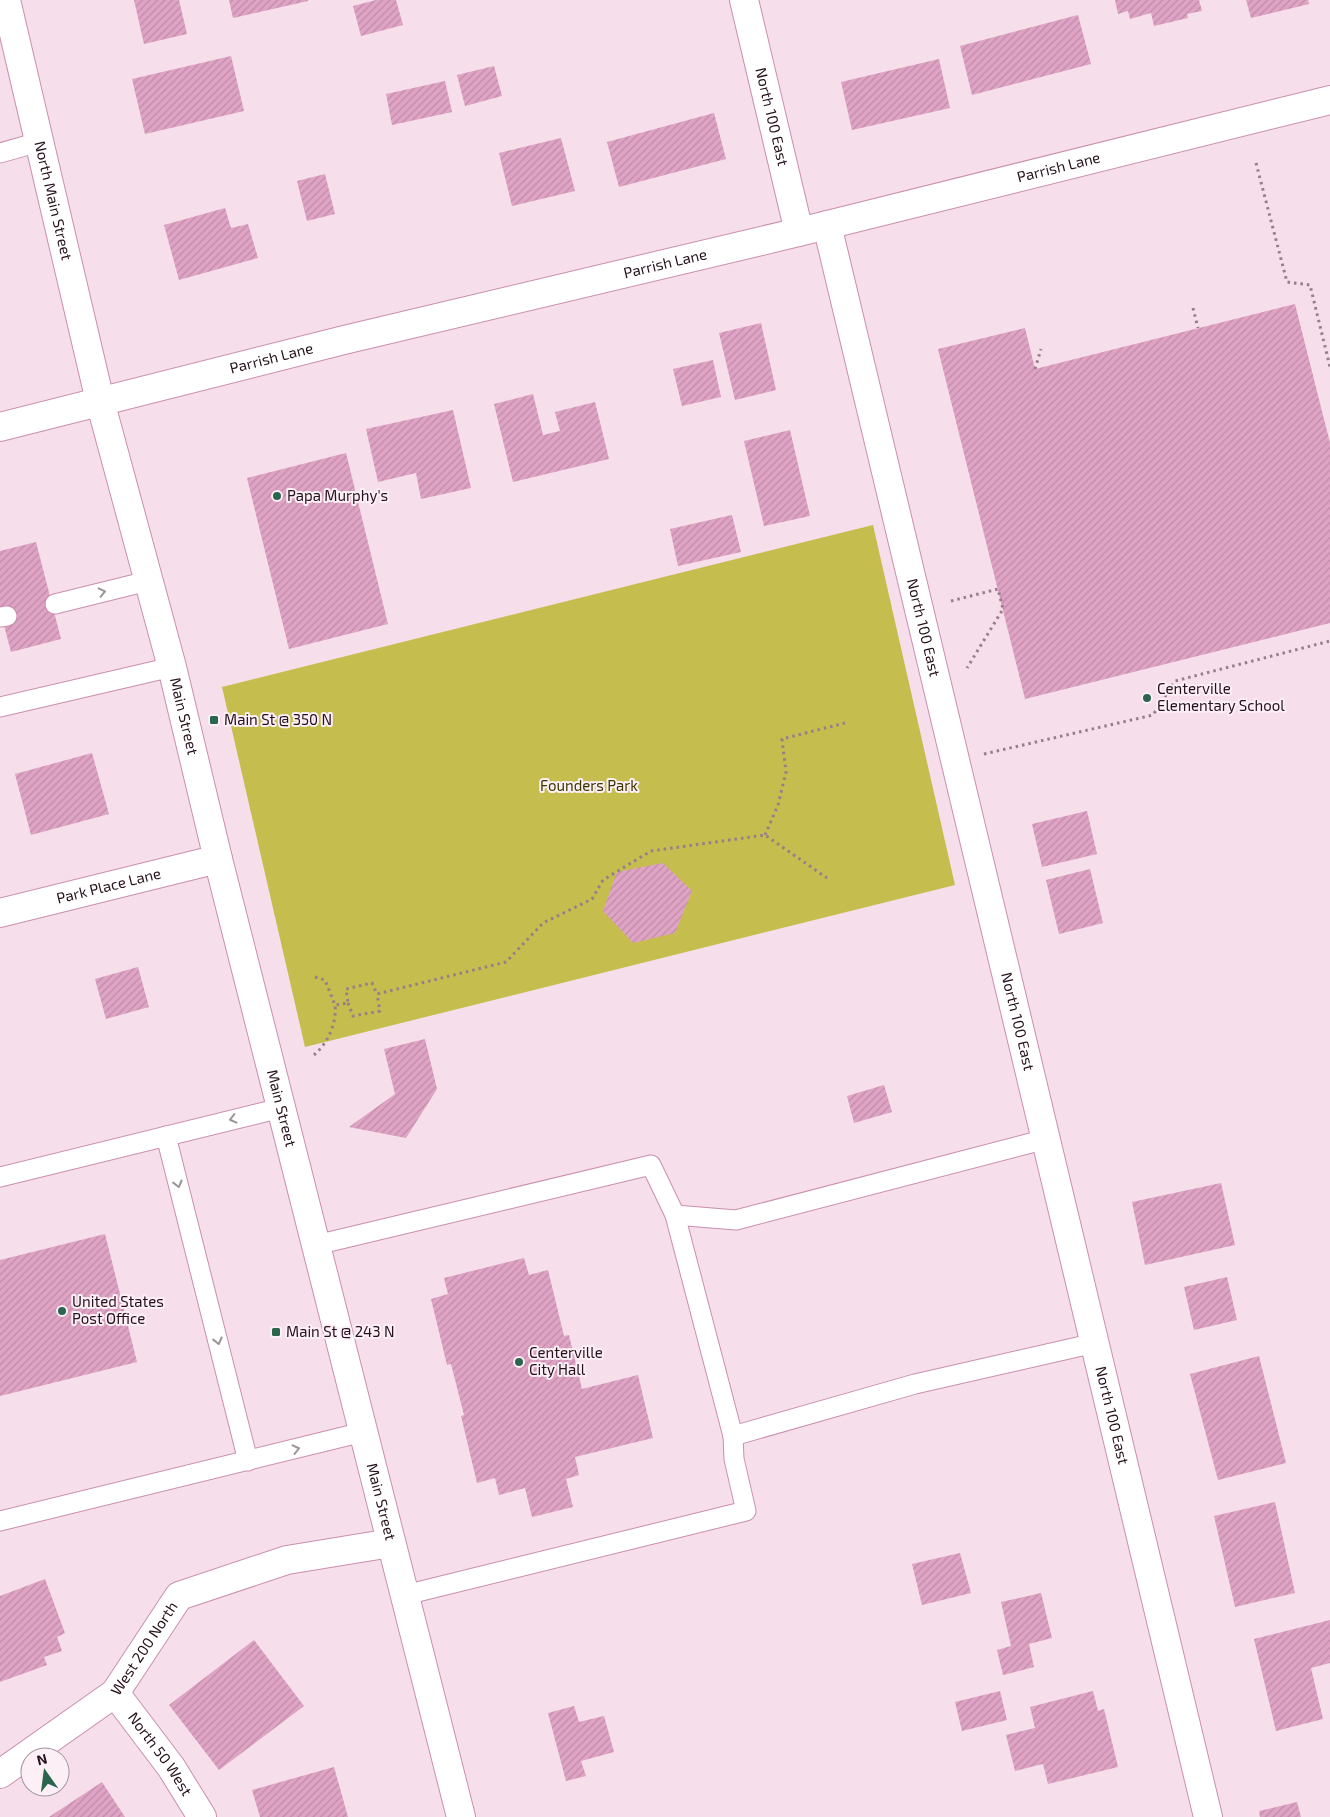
<svg xmlns="http://www.w3.org/2000/svg" width="1330" height="1817" viewBox="0 0 1330 1817" font-family="'Exo 2',sans-serif">
<style>
.park{fill:#c5bd4d}
.building{fill:url(#building-hatch)}
.lines{fill:none;stroke-linecap:round;stroke-linejoin:round}
.lane-casing{stroke:#c98faf;stroke-width:21}
.street-casing{stroke:#c98faf;stroke-width:30}
.secondary-casing{stroke:#c98faf;stroke-width:30}
.path{stroke:#967e8b;stroke-width:3;stroke-dasharray:2.5 4;stroke-linecap:butt}
.lane{stroke:#fff;stroke-width:19}
.street{stroke:#fff;stroke-width:28}
.secondary{stroke:#fff;stroke-width:28}
.oneway{stroke:#9d9499}
.poi-dot{fill:#2b654e;stroke:#fceff6;stroke-width:2}
.labels{text-anchor:middle;stroke-width:4;stroke-linejoin:round;paint-order:stroke}
.street-label{font-size:15px;fill:#26111d;stroke:#fceff6}
.poi-label{font-size:15px;fill:#26111d;stroke:#fceff6;text-anchor:start}
.park-label{font-size:15px;fill:#3b3600;stroke:#fceff6}
</style>
<defs>
<pattern id="building-hatch" width="6" height="6" patternUnits="userSpaceOnUse" patternTransform="scale(1.25)"><rect width="6" height="6" fill="#dfa3c4"/><path d="M-1 1l2-2M0 6l6-6M5 7l2-2" fill="none" stroke="#bf8ba8"/></pattern>
</defs>
<rect width="100%" height="100%" fill="#f7deeb"/>
<polygon class="park" points="873,525 955,885 305,1047 222,687"/>
<g class="building">
<polygon points="134,0 179,0 187,34 144,44"/>
<polygon points="229,0 308,0 308,1 233,18"/>
<polygon points="376,0 396,0 403,25 361,36 353,6"/>
<polygon points="1115,0 1199,0 1202,11 1187,14 1188,18 1154,26 1151,13 1130,19 1128,11 1118,14"/>
<polygon points="1246,0 1308,0 1309,4 1251,18"/>
<polygon points="1078,15 1091,64 972,95 960,46"/>
<polygon points="231,56 244,111 145,134 132,79"/>
<polygon points="939,59 950,108 852,130 841,82"/>
<polygon points="494,66 502,96 465,106 457,75"/>
<polygon points="445,81 452,112 392,125 386,94"/>
<polygon points="714,113 726,159 619,187 607,142"/>
<polygon points="561,138 575,191 512,206 499,153"/>
<polygon points="325,174 335,214 307,221 297,181"/>
<polygon points="225,208 231,228 248,224 258,258 179,280 164,225"/>
<polygon points="1295,304 1330,443 1330,623 1025,699 938,349 1025,328 1035,369"/>
<polygon points="761,323 776,390 735,400 719,333"/>
<polygon points="713,360 721,397 682,406 673,369"/>
<polygon points="533,394 543,435 560,431 555,412 595,402 609,459 513,482 494,404"/>
<polygon points="453,410 471,488 421,499 416,473 378,482 366,429"/>
<polygon points="790,430 810,516 764,526 744,441"/>
<polygon points="346,453 388,624 289,649 247,478"/>
<polygon points="732,515 741,552 678,566 670,529"/>
<polygon points="36,542 61,639 11,652 0,610 0,551"/>
<polygon points="92,753 109,814 31,835 15,774"/>
<polygon points="1087,811 1097,854 1042,867 1032,824"/>
<polygon points="663,863 692,891 675,933 633,943 603,911 617,872"/>
<polygon points="1090,869 1103,923 1059,934 1046,880"/>
<polygon points="138,967 149,1007 106,1019 95,979"/>
<polygon points="425,1039 437,1089 406,1138 349,1127 395,1094 384,1049"/>
<polygon points="884,1085 892,1112 854,1123 847,1096"/>
<polygon points="1221,1183 1235,1245 1145,1265 1132,1202"/>
<polygon points="105,1234 137,1362 0,1396 0,1260"/>
<polygon points="524,1258 529,1275 548,1270 564,1336 569,1335 582,1389 638,1375 653,1438 575,1457 579,1475 566,1479 573,1507 532,1517 525,1488 499,1495 495,1478 477,1483 461,1416 464,1415 451,1364 447,1365 431,1299 448,1294 444,1278"/>
<polygon points="1227,1277 1237,1320 1194,1330 1184,1287"/>
<polygon points="1259,1356 1286,1463 1218,1480 1190,1374"/>
<polygon points="1275,1502 1295,1593 1235,1607 1214,1516"/>
<polygon points="960,1553 971,1593 922,1605 912,1564"/>
<polygon points="45,1579 65,1633 57,1637 62,1651 44,1657 47,1665 0,1682 0,1596"/>
<polygon points="1041,1593 1052,1638 1029,1644 1034,1667 1003,1675 997,1650 1011,1646 1001,1602"/>
<polygon points="1330,1620 1330,1663 1311,1668 1323,1719 1276,1731 1254,1639"/>
<polygon points="254,1640 304,1706 219,1770 169,1705"/>
<polygon points="1000,1691 1007,1720 962,1731 955,1702"/>
<polygon points="1093,1691 1098,1711 1104,1709 1118,1767 1048,1784 1043,1764 1015,1771 1006,1735 1035,1728 1030,1707"/>
<polygon points="574,1706 579,1722 604,1716 614,1752 581,1761 586,1776 566,1781 548,1713"/>
<polygon points="334,1767 348,1817 260,1817 252,1790"/>
<polygon points="102,1782 125,1817 49,1817"/>
<polygon points="1297,1802 1301,1817 1260,1817 1259,1811"/>
</g>
<g class="lines">
<g class="lane-casing">
<g id="lane">
<polyline points="0,153 39,142"/>
<polyline points="55,604 148,581"/>
<polyline points="0,617 7,616"/>
<polyline points="0,707 172,667"/>
<polyline points="166,1136 248,1461"/>
<polyline points="0,1177 281,1108"/>
<polyline points="675,1215 733,1436"/>
<polyline points="316,1245 651,1165 675,1215 736,1220 1046,1139"/>
<polyline points="0,1521 363,1432"/>
<polyline points="405,1595 746,1511 734,1459 733,1436 915,1384 1095,1343"/>
</g>
</g>
<g class="street-casing">
<g id="street">
<path id="s1" d="M 744,0 L 799,232"/>
<path id="s2" d="M 827,225 L 1208,1817"/>
<path id="s3" d="M 0,913 L 218,859"/>
<path id="s4" d="M 115,1693 L 171,1767 L 202,1817"/>
<path id="s5" d="M 0,1774 L 115,1693 L 179,1596 L 287,1560 L 391,1543"/>
</g>
</g>
<g class="secondary-casing">
<g id="secondary">
<path id="s6" d="M 6,0 L 100,401 L 172,667 L 218,859 L 461,1817"/>
<path id="s7" d="M 0,427 L 344,340 L 799,232 L 1330,100"/>
</g>
</g>
<g class="path">
<polyline points="1256,163 1287,282 1310,285 1330,367"/>
<polyline points="1193,308 1198,328"/>
<polyline points="1035,369 1041,349"/>
<polyline points="951,601 998,589 1003,609 967,668"/>
<polyline points="984,754 1153,715 1175,681 1330,641"/>
<polyline points="765,835 778,805 786,772 782,739 845,723"/>
<polyline points="315,977 325,980 335,1005 348,1003 346,989 372,983 377,994 506,962 543,923 592,899 603,880 651,851 765,835 827,878"/>
<polyline points="348,1003 353,1016 380,1011 377,994"/>
<path d="M 314,1055 C 328,1043 337,1023 335,1005"/>
</g>
<use href="#lane" class="lane"/>
<use href="#street" class="street"/>
<use href="#secondary" class="secondary"/>
</g>
<defs><path id="oneway-chevron" d="M-2-3.5L2.5 0L-2 3.5" fill="none" stroke-width="1.6" stroke-linecap="round" stroke-linejoin="round" transform="scale(1.25)"/></defs>
<g class="oneway">
<use href="#oneway-chevron" transform="translate(102 592) rotate(-13)"/>
<use href="#oneway-chevron" transform="translate(233 1119) rotate(166)"/>
<use href="#oneway-chevron" transform="translate(178 1184) rotate(76)"/>
<use href="#oneway-chevron" transform="translate(218 1341) rotate(76)"/>
<use href="#oneway-chevron" transform="translate(296 1449) rotate(-14)"/>
</g>
<g class="poi-dot">
<circle cx="277" cy="496" r="5"/>
<circle cx="1147" cy="698" r="5"/>
<rect x="209" y="715" width="10" height="10" rx="2.5"/>
<circle cx="62" cy="1311" r="5"/>
<rect x="271" y="1327" width="10" height="10" rx="2.5"/>
<circle cx="519" cy="1362" r="5"/>
</g>
<g class="labels">
<g class="street-label">
<text dy="5" stroke="none"><textPath href="#s1" startOffset="120">North 100 East</textPath></text>
<text dy="5" stroke="none"><textPath href="#s7" startOffset="1090">Parrish Lane</textPath></text>
<text dy="5" stroke="none"><textPath href="#s6" startOffset="206">North Main Street</textPath></text>
<text dy="5" stroke="none"><textPath href="#s7" startOffset="685">Parrish Lane</textPath></text>
<text dy="5" stroke="none"><textPath href="#s7" startOffset="280">Parrish Lane</textPath></text>
<text dy="5" stroke="none"><textPath href="#s2" startOffset="414">North 100 East</textPath></text>
<text dy="5" stroke="none"><textPath href="#s6" startOffset="738">Main Street</textPath></text>
<text dy="5" stroke="none"><textPath href="#s3" startOffset="112">Park Place Lane</textPath></text>
<text dy="5" stroke="none"><textPath href="#s2" startOffset="819">North 100 East</textPath></text>
<text dy="5" stroke="none"><textPath href="#s6" startOffset="1142">Main Street</textPath></text>
<text dy="5" stroke="none"><textPath href="#s2" startOffset="1224">North 100 East</textPath></text>
<text dy="5" stroke="none"><textPath href="#s6" startOffset="1548">Main Street</textPath></text>
<text dy="5" stroke="none"><textPath href="#s5" startOffset="194">West 200 North</textPath></text>
<text dy="5" stroke="none"><textPath href="#s4" startOffset="76">North 50 West</textPath></text>
</g>
<g class="poi-label">
<text x="287" y="501">Papa Murphy's</text>
<text x="1157" y="694">Centerville<tspan x="1157" dy="17">Elementary School</tspan></text>
<text x="224" y="725">Main St @ 350 N</text>
<text x="72" y="1307">United States<tspan x="72" dy="17">Post Office</tspan></text>
<text x="286" y="1337">Main St @ 243 N</text>
<text x="529" y="1358">Centerville<tspan x="529" dy="17">City Hall</tspan></text>
</g>
<g class="park-label">
<text x="589" y="791">Founders Park</text>
</g>
</g>
<g transform="translate(45 1772) rotate(346)"><circle r="24" fill="#fceff6" stroke="#a6969f"/>
<path d="M0-4L9 19L0 12L-9 19Z" fill="#2b654e"/>
<text y="-8" font-size="14" font-weight="bold" text-anchor="middle" fill="#26111d">N</text>
</g>
</svg>
